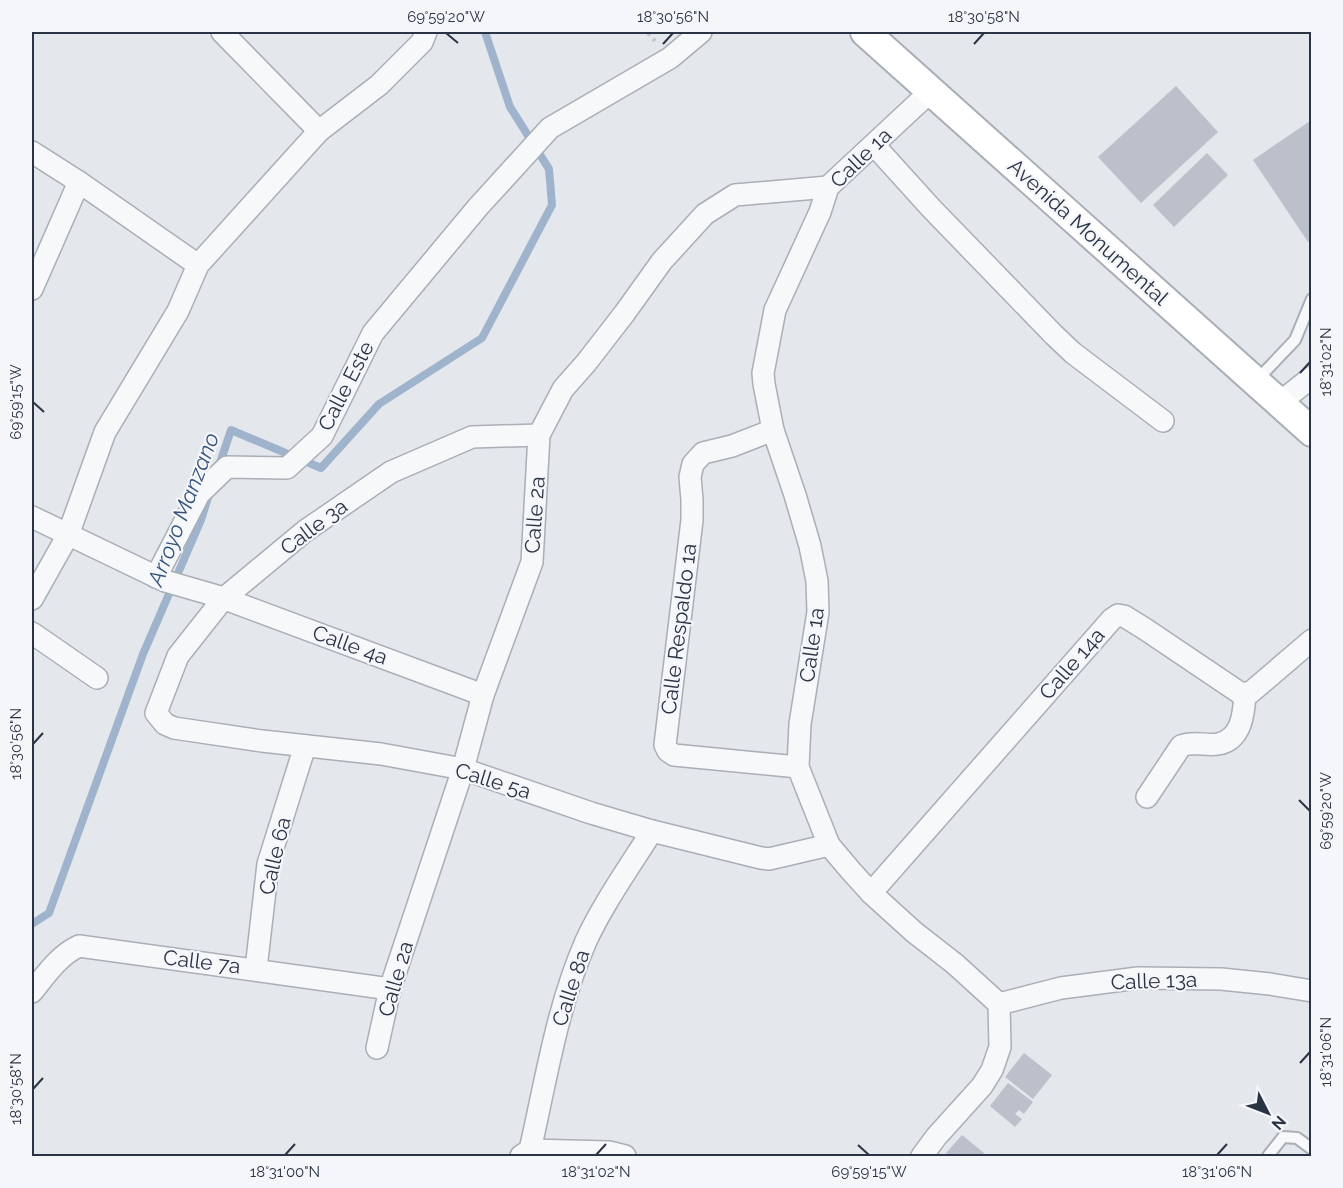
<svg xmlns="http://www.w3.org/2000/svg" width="1343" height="1188" viewBox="0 0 1343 1188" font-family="Raleway,sans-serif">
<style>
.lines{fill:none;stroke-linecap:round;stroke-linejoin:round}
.stream{stroke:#9fb4cc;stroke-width:8}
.building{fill:#bbc0ca}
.service-casing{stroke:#a9aeb7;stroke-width:14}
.minor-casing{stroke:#a9aeb7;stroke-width:24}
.secondary-casing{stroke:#a9aeb7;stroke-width:32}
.path{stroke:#c2c5cb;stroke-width:4;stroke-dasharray:4.5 4.5;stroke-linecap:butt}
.service{stroke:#f7f8fa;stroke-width:10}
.minor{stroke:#f7f8fa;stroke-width:21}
.secondary{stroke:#fff;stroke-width:28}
.ticks{fill:none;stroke:#2b3445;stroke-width:2}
.labels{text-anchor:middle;stroke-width:4.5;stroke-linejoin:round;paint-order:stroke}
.street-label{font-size:21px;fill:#2b3445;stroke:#f4f6f9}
.water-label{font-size:22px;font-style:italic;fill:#34527a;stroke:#f4f6f9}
.neatline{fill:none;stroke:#2b3445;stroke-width:2}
.ticks-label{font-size:15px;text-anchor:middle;fill:#2b3445}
</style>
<rect width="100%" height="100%" fill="#e4e7ec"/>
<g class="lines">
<g class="stream">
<polyline points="218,469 231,430 321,468 379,404 482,338 552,205 549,169 510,107 485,32"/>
<polyline points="32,924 49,913 143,654 201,520 210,491"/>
</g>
</g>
<g class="building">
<polygon points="1176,86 1218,132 1141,203 1098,157"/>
<polygon points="1310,121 1312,123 1312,239 1308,242 1253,160"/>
<polygon points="1207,153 1228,175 1174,227 1153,205"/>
<polygon points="1024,1053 1052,1075 1033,1099 1005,1077"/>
<polygon points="1008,1083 1033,1102 1024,1114 1019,1110 1015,1114 1022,1119 1015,1127 990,1106"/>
<polygon points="962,1135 984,1153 981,1156 951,1156 946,1153"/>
</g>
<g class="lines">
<g class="service-casing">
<g id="service">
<polyline points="1257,380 1295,340 1312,299"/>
<polyline points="1268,1156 1283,1137 1297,1138 1312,1149"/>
</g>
</g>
<g class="minor-casing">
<g id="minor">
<polyline points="222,32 319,131"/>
<polyline points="874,145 931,208 1054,335 1073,353 1163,421"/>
<polyline points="32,152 79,182 198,265"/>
<polyline points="32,289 79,182"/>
<polyline points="1278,404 1312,377"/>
<polyline points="773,430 732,446 703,453 693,464 690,477 692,500 692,520 665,745 668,751 674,755 798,767"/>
<polyline points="539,435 472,437 391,472 305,531 223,599 178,656 156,713 165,724 174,728 262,741 381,754 463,769 591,813 652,831 761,858 769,859 829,845"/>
<polyline points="32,517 165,581 217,596 483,695"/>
<polyline points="156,577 199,494 227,467 287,468 322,436 373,333 478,207 550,128 670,58 701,32"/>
<polyline points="32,599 68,535 105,432 178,311 198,265 319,131 379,85 422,42 426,32"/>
<polyline points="32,633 97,678"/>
<path d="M 1147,797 L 1181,746 C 1193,741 1206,746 1218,744 C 1242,740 1244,712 1245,694"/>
<polyline points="871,893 1112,619 1118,615 1124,616 1145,629 1240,693 1250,693 1312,640"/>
<polyline points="256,969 268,864 305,746"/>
<path d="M 32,992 C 45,976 59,955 79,946 L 390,989"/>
<polyline points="999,1004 1061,988 1138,978 1221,979 1270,984 1312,991"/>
<polyline points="377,1048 390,989 463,769 483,695 532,562 539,435 563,389 586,363 624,314 662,261 705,214 735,195 828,187"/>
<polyline points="530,1150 609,1152 625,1156"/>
<path d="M 521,1156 L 530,1150 C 546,1080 557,1007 586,941 C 603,904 630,866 652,831"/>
<polyline points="922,1156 936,1137 982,1086 992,1070 1000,1047 999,1004 955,964 914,932 871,893 851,871 829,845 798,767 800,724 818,612 817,581 810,546 795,495 773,430 764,384 763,373 775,310 820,212 828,187 931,91"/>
</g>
</g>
<g class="secondary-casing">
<polyline id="secondary" points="865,32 1312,432"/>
</g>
<polyline class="path" points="647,32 655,41"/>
<use href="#service" class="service"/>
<use href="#minor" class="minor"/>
<use href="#secondary" class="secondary"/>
</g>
<path class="ticks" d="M 446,33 L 458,43M 663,44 L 673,33M 974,44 L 984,33M 1300,373 L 1310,362M 33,402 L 44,412M 33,744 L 43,733M 1299,800 L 1310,811M 1300,1063 L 1310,1052M 33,1089 L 43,1078M 858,1145 L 869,1155M 285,1155 L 295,1144M 596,1155 L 606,1144M 1217,1155 L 1227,1144"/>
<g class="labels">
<g class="street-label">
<text transform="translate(861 158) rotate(-44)" y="7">Calle 1a</text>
<text transform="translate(1088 232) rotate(42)" y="7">Avenida Monumental</text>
<text transform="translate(346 386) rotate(-63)" y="7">Calle Este</text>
<text transform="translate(535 515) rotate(-86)" y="7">Calle 2a</text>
<text transform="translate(314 527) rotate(-37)" y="7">Calle 3a</text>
<text transform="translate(679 629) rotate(-83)" y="7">Calle Respaldo 1a</text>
<text transform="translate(350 645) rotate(20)" y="7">Calle 4a</text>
<text transform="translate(812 645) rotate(-82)" y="7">Calle 1a</text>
<text transform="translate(1072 664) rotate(-49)" y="7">Calle 14a</text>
<text transform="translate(493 781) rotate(17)" y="7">Calle 5a</text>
<text transform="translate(275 856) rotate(-77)" y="7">Calle 6a</text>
<text transform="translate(202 962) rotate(7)" y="7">Calle 7a</text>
<text transform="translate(396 979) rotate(-74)" y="7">Calle 2a</text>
<text transform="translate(1154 981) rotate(-2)" y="7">Calle 13a</text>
<text transform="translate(571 988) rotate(-72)" y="7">Calle 8a</text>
</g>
<g class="water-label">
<text transform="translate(183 509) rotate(-69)" y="8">Arroyo Manzano</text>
</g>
</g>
<rect width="1343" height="1188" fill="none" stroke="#f4f6f9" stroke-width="66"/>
<g transform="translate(1268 1113) rotate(132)" stroke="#f4f6f9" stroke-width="4.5" paint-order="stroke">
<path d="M0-4.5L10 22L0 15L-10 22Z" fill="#2b3445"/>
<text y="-9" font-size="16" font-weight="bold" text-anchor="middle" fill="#2b3445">N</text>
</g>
<rect x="33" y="33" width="1277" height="1122" class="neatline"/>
<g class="ticks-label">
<text x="446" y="22">69°59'20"W</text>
<text x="673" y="22">18°30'56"N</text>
<text x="984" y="22">18°30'58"N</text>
<text transform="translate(1326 362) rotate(-90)" y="5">18°31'02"N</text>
<text transform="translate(16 402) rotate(-90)" y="5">69°59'15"W</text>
<text transform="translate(16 744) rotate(-90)" y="5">18°30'56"N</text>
<text transform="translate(1326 811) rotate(-90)" y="5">69°59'20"W</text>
<text transform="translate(1326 1052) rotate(-90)" y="5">18°31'06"N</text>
<text transform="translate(16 1089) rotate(-90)" y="5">18°30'58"N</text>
<text x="285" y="1177">18°31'00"N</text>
<text x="596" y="1177">18°31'02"N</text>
<text x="869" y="1177">69°59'15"W</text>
<text x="1217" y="1177">18°31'06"N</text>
</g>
</svg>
